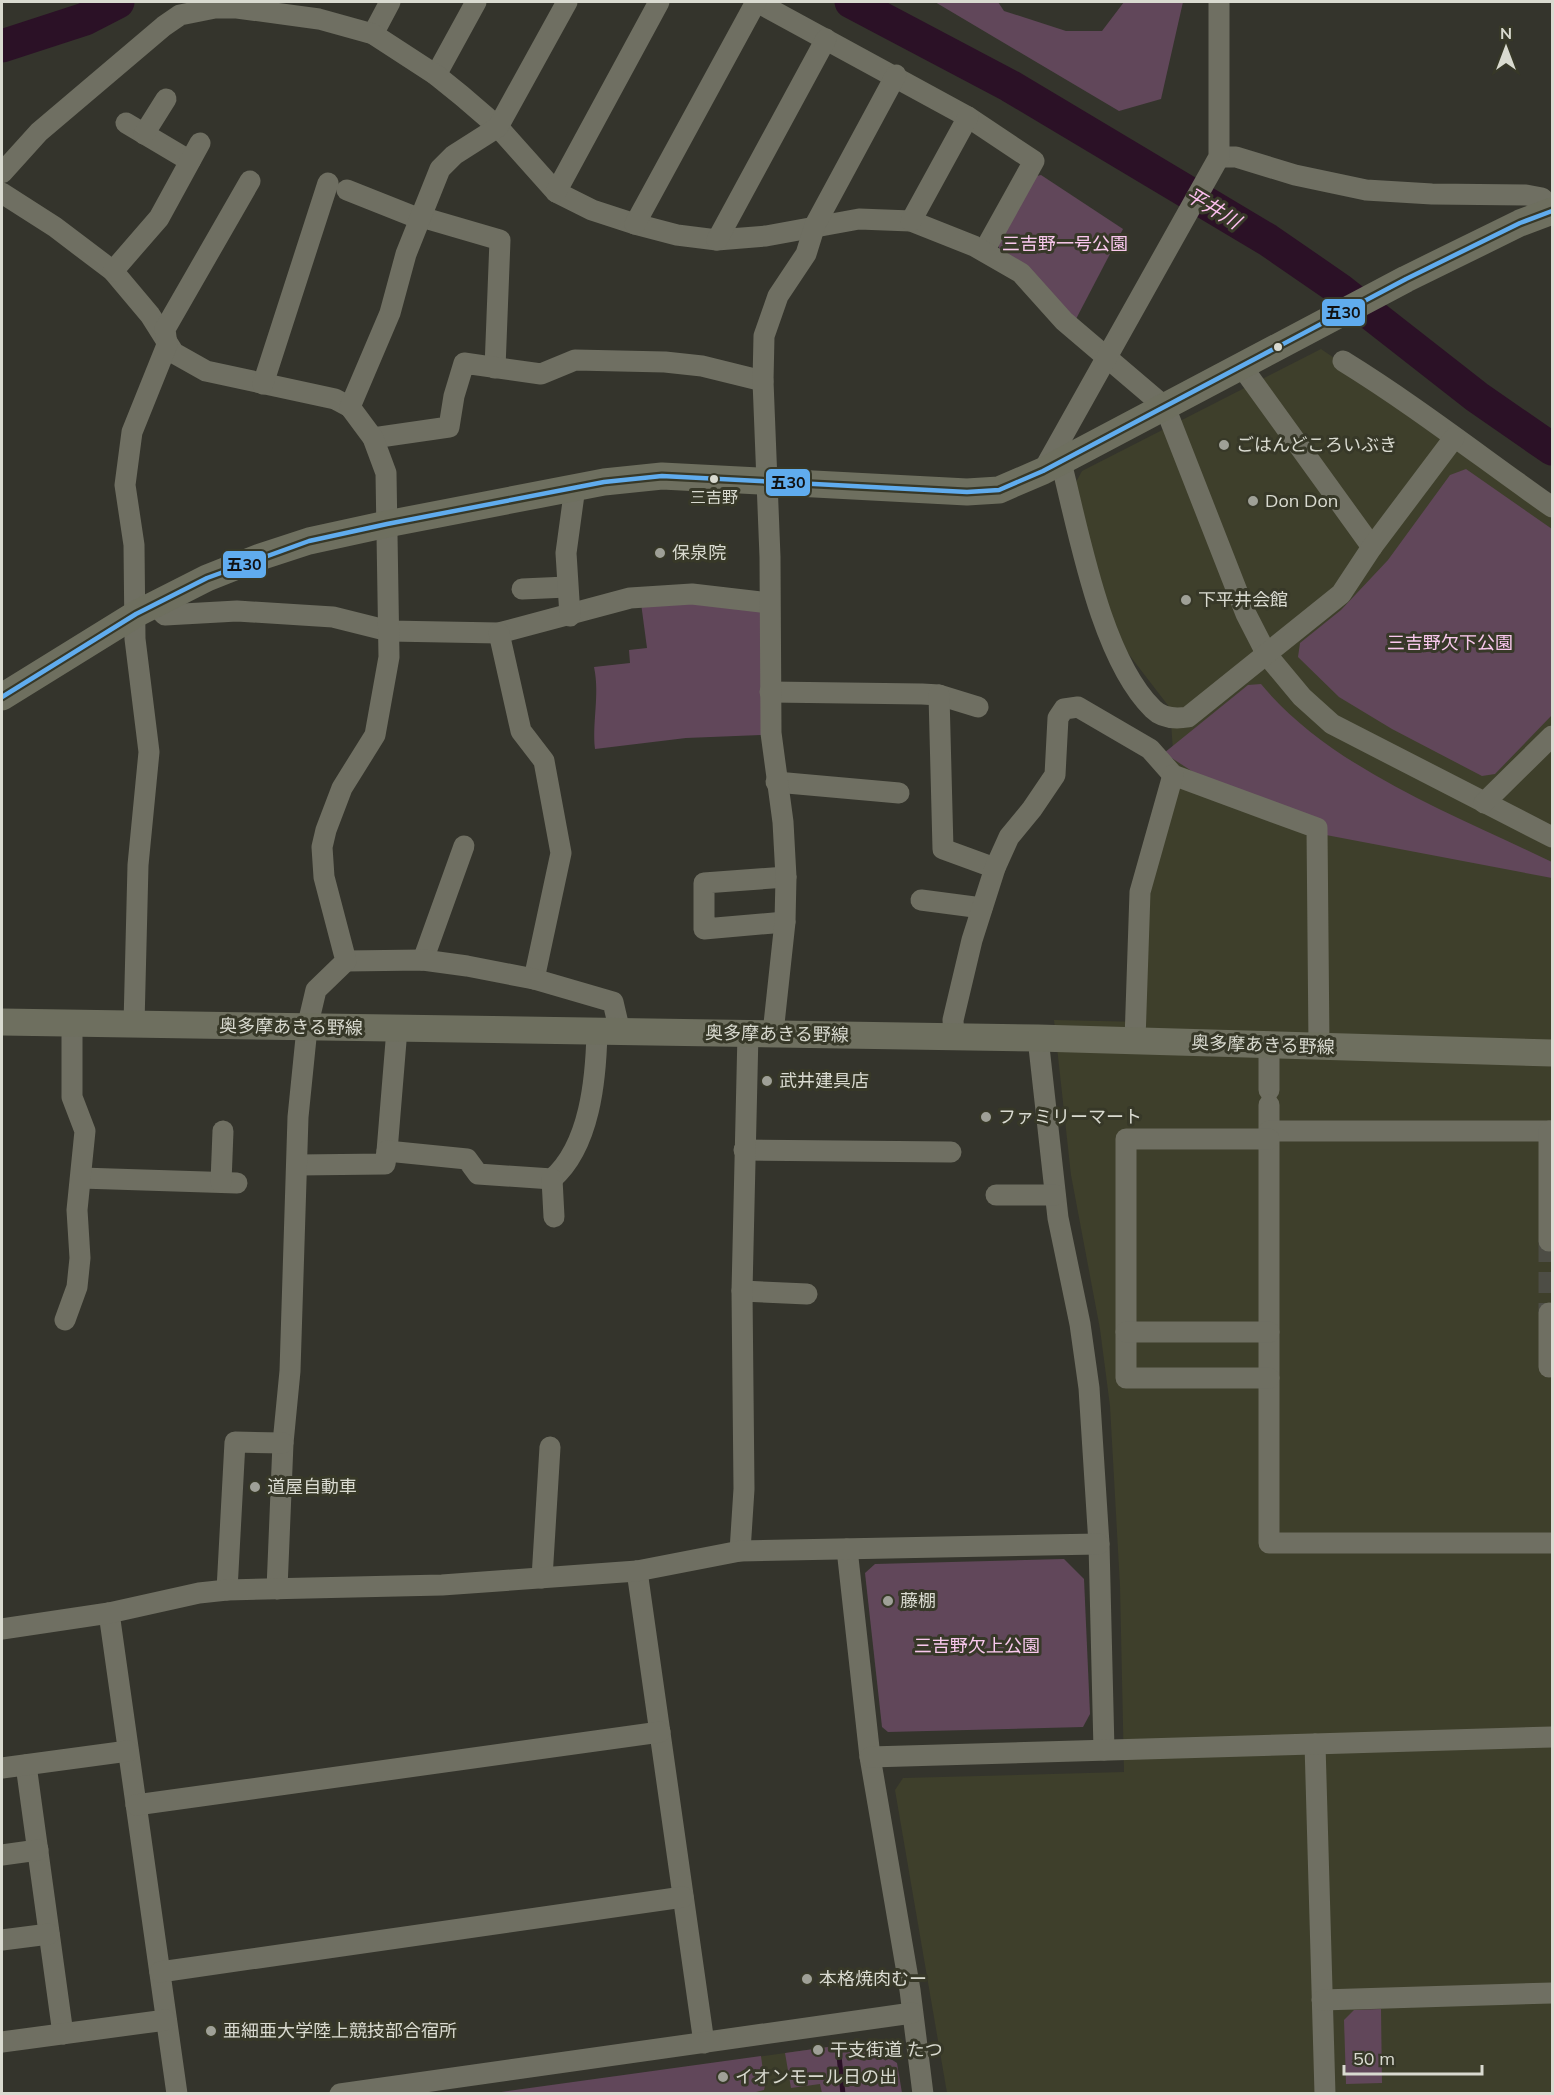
<svg xmlns="http://www.w3.org/2000/svg" width="1554" height="2095" viewBox="0 0 1554 2095" font-family="Mulish,'Noto Sans JP',sans-serif">
<style>
.built{fill:#3e3f2b}
.green{fill:#61475a}
.lines{fill:none;stroke-linecap:round;stroke-linejoin:round}
.stream{stroke:#2b1126;stroke-width:5}
.river{stroke:#2b1126;stroke-width:33}
.minor-tunnel{stroke:#4d4d45;stroke-width:21;stroke-dasharray:21 10;stroke-linecap:butt}
.minor{stroke:#6f6f62;stroke-width:21}
.major{stroke:#6e6f5f;stroke-width:27}
.bus-1-casing{stroke:#373828;stroke-width:9}
.bus-1{stroke:#60acee;stroke-width:4.5}
.bus-dot{fill:#d9dad0;stroke:#373828;stroke-width:2}
.poi-dot{fill:#9fa097;stroke:#373828;stroke-width:2}
.labels{text-anchor:middle;stroke-width:6;stroke-linejoin:round;paint-order:stroke}
.bus-label{font-size:16px;fill:#d9dad0;stroke:#373828}
.park-label{font-size:18px;fill:#f9c8ed;stroke:#373828}
.poi-label{font-size:18px;fill:#d9dad0;stroke:#373828;text-anchor:start}
.street-label{font-size:18px;fill:#d9dad0;stroke:#373828}
.water-label{font-size:20px;font-style:italic;fill:#fcbfee;stroke:#373828}
.line-badge{stroke:#373828;stroke-width:2}
.pale-badge-label{font-size:16px;text-anchor:middle;font-weight:bold;fill:#111}
</style>
<rect width="100%" height="100%" fill="#34342c"/>
<g class="built">
<polygon points="1321,349 1552,507 1552,2093 947,2093 895,1790 903,1778 1124,1772 1120,1586 1110,1406 1100,1329 1071,1175 1054,1020 1145,1022 1148,898 1176,794 1170,708 1117,639 1103,595 1076,482 1082,471"/>
<polygon points="828,2047 835,2094 494,2094"/>
</g>
<g class="green">
<polygon points="935,2 998,2 1004,11 1066,31 1102,31 1124,2 1183,2 1161,99 1119,111"/>
<polygon points="1041,175 1123,229 1076,319 1000,250 996,240 1032,177"/>
<polygon points="1466,469 1552,529 1552,715 1495,774 1482,776 1392,729 1339,697 1298,657 1300,643 1341,610 1388,560 1450,475"/>
<path d="M 641,603 L 761,605 L 761,735 L 686,738 L 595,749 C 592,721 600,695 594,667 L 630,663 L 629,650 L 647,648 Z"/>
<path d="M 1261,684 C 1330,768 1455,815 1552,862 L 1552,878 L 1326,835 L 1325,822 L 1207,781 L 1164,753 L 1248,685 Z"/>
<polygon points="1064,1559 1084,1579 1090,1714 1083,1727 888,1732 882,1727 865,1573 875,1564"/>
<polygon points="1381,2009 1382,2083 1346,2084 1344,2020 1354,2010"/>
<polygon points="864,2042 897,2063 902,2093 822,2093 820,2084 791,2088 785,2053"/>
<polygon points="761,2056 765,2086 764,2090 752,2093 494,2093"/>
</g>
<g class="lines">
<polyline class="stream" points="839,2056 843,2094"/>
<g class="river">
<polyline points="851,2 1010,86 1268,240 1339,289 1477,397 1552,449"/>
<polyline points="2,46 85,19 118,2"/>
</g>
<polyline class="minor-tunnel" points="1549,1241 1549,1313"/>
<g class="minor">
<polyline points="757,2 968,117 1034,161 984,251"/>
<polyline points="373,34 390,2"/>
<polyline points="436,75 476,2"/>
<polyline points="126,123 190,161"/>
<polyline points="144,134 166,99"/>
<polyline points="1219,157 1236,157 1295,175 1366,190 1432,194 1526,195 1542,198 1552,209"/>
<polyline points="2,173 39,132 164,26 180,15 215,8 237,8 319,19 373,34 436,75 462,96 498,127 556,192 592,210 635,224 677,235 717,240 766,236 859,219 911,221 974,246 1021,273 1064,321 1165,407 1246,614 1267,655 1302,697 1332,724 1552,837"/>
<polyline points="347,190 420,219 428,219 500,240 495,368"/>
<polyline points="556,192 659,2"/>
<polyline points="2,193 55,227 113,271 150,315 174,353 206,371 335,399 350,407"/>
<polyline points="911,221 968,117"/>
<polyline points="635,224 756,2"/>
<polyline points="717,240 826,39"/>
<polyline points="113,271 159,218 200,143"/>
<path d="M 1343,361 C 1416,406 1482,458 1552,507"/>
<polyline points="1242,367 1372,547"/>
<polyline points="263,384 328,183"/>
<polyline points="373,438 449,427 454,396 464,363 541,374 575,360 665,362 702,366 763,381"/>
<path d="M 1061,462 C 1079,533 1101,658 1153,709 C 1163,719 1176,719 1188,717 L 1341,594 L 1372,547 L 1454,438"/>
<polyline points="1043,471 1219,157 1219,2"/>
<polyline points="522,589 567,587"/>
<polyline points="155,605 165,615 237,611 333,617 389,631 499,633 630,598 692,594 769,603"/>
<polyline points="570,616 566,553 575,487"/>
<polyline points="499,633 521,731 544,761 561,853 534,979"/>
<polyline points="770,692 922,694 939,695 978,707"/>
<polyline points="939,695 943,849 995,868"/>
<polyline points="776,782 899,793"/>
<polyline points="1484,803 1552,736"/>
<polyline points="921,900 982,908"/>
<polyline points="785,922 704,929 704,883 786,877"/>
<polyline points="423,960 464,846"/>
<polyline points="346,961 423,960 467,966 534,979 613,1002 620,1032"/>
<polyline points="134,1024 138,865 149,752 135,639 134,545 125,485 132,432 167,345 165,329 250,181"/>
<polyline points="773,1033 785,922 786,877 783,822 771,733 770,557 763,381 764,336 778,296 806,254 815,225 896,75"/>
<polyline points="954,1037 953,1020 972,940 995,868 1009,837 1032,809 1055,775 1058,718 1064,709 1078,707 1150,749 1173,775 1317,828 1319,1047"/>
<polyline points="1038,1038 1058,1218 1080,1324 1089,1388 1099,1544 1104,1750"/>
<polyline points="1135,1040 1140,892 1173,775"/>
<polyline points="1269,1045 1269,1090"/>
<polyline points="1269,1105 1269,1543 1552,1543"/>
<polyline points="1269,1131 1552,1131"/>
<polyline points="1549,1131 1549,1241"/>
<polyline points="1269,1139 1126,1139 1126,1378 1269,1378"/>
<polyline points="744,1150 951,1152"/>
<polyline points="387,1151 397,1029"/>
<path d="M 298,1165 L 385,1164 L 387,1151 L 467,1159 L 478,1174 L 552,1179 C 590,1146 596,1079 597,1031"/>
<polyline points="81,1178 237,1183"/>
<polyline points="552,1179 554,1217"/>
<polyline points="221,1182 223,1131"/>
<polyline points="996,1195 1055,1195"/>
<polyline points="742,1291 807,1294"/>
<polyline points="1549,1313 1549,1367"/>
<polyline points="65,1320 77,1287 80,1258 77,1210 85,1131 72,1097 72,1024"/>
<polyline points="1126,1332 1269,1332"/>
<polyline points="847,1549 870,1757 910,1990 923,2094"/>
<polyline points="740,1551 744,1489 742,1291 748,1033"/>
<polyline points="637,1571 704,2043"/>
<polyline points="542,1578 550,1447"/>
<polyline points="277,1589 283,1443 290,1371 298,1117 307,1028 316,990 346,961 324,877 322,847 326,830 342,788 375,735 389,657 386,473 373,438 350,407 390,313 406,254 440,169 454,155 498,127 567,2"/>
<polyline points="227,1590 235,1442 283,1443"/>
<polyline points="109,1613 177,2094"/>
<polyline points="2,1629 109,1613 199,1593 227,1590 442,1585 637,1571 740,1551 1099,1544"/>
<polyline points="1315,1744 1325,2094"/>
<polyline points="870,1757 1552,1737"/>
<polyline points="26,1765 63,2034"/>
<polyline points="2,1768 128,1751"/>
<polyline points="136,1805 660,1732"/>
<polyline points="2,1855 38,1850"/>
<polyline points="2,1940 49,1934"/>
<polyline points="160,1972 683,1897"/>
<polyline points="1322,2000 1552,1993"/>
<polyline points="2,2042 166,2020"/>
<polyline points="340,2094 912,2013"/>
</g>
<g class="major">
<polyline points="2,697 136,614 207,578 260,557 309,541 387,524 604,482 662,476 967,492 999,490 1043,471 1406,279 1520,223 1552,211"/>
<polyline points="2,1022 1038,1038 1552,1053"/>
</g>
<g class="bus-1-casing">
<polyline id="bus-1" points="2,697 136,614 207,578 309,541 387,524 604,482 662,476 967,492 999,490 1043,471 1406,279 1520,223 1552,211"/>
</g>
<use href="#bus-1" class="bus-1"/>
</g>
<g class="bus-dot">
<circle cx="1278" cy="347" r="5"/>
<circle cx="714" cy="479" r="5"/>
</g>
<g class="poi-dot">
<circle cx="1224" cy="445" r="6"/>
<circle cx="1253" cy="501" r="6"/>
<circle cx="660" cy="553" r="6"/>
<circle cx="1186" cy="600" r="6"/>
<circle cx="767" cy="1081" r="6"/>
<circle cx="986" cy="1117" r="6"/>
<circle cx="255" cy="1487" r="6"/>
<circle cx="888" cy="1601" r="6"/>
<circle cx="807" cy="1979" r="6"/>
<circle cx="211" cy="2031" r="6"/>
<circle cx="818" cy="2050" r="6"/>
<circle cx="723" cy="2077" r="6"/>
</g>
<g class="labels">
<g class="bus-label">
<text x="714" y="503">三吉野</text>
</g>
<g class="park-label">
<text x="1065" y="250">三吉野一号公園</text>
<text x="1450" y="649">三吉野欠下公園</text>
<text x="977" y="1652">三吉野欠上公園</text>
</g>
<g class="poi-label">
<text x="1236" y="451">ごはんどころいぶき</text>
<text x="1265" y="507">Don Don</text>
<text x="672" y="559">保泉院</text>
<text x="1198" y="606">下平井会館</text>
<text x="779" y="1087">武井建具店</text>
<text x="998" y="1123">ファミリーマート</text>
<text x="267" y="1493">道屋自動車</text>
<text x="900" y="1607">藤棚</text>
<text x="819" y="1985">本格焼肉むー</text>
<text x="223" y="2037">亜細亜大学陸上競技部合宿所</text>
<text x="830" y="2056">干支街道 たつ</text>
<text x="735" y="2083">イオンモール日の出</text>
</g>
<g class="street-label">
<text transform="translate(291 1027) rotate(1)" y="6">奥多摩あきる野線</text>
<text transform="translate(777 1034) rotate(1)" y="6">奥多摩あきる野線</text>
<text transform="translate(1263 1045) rotate(2)" y="6">奥多摩あきる野線</text>
</g>
<g class="water-label">
<text transform="translate(1213 208) rotate(31)" y="7">平井川</text>
</g>
</g>
<g class="line-badge">
<rect x="1321" y="298" width="45" height="29" rx="6" fill="#60acee"/>
<rect x="765" y="468" width="46" height="29" rx="6" fill="#60acee"/>
<rect x="222" y="550" width="45" height="29" rx="6" fill="#60acee"/>
</g>
<g class="pale-badge-label">
<text x="1343" y="318">五30</text>
<text x="788" y="488">五30</text>
<text x="244" y="570">五30</text>
</g>
<rect width="1554" height="2095" fill="none" stroke="#d9dad0" stroke-width="6"/>
<g transform="translate(1506 48)" stroke="#373828" stroke-width="4.5" paint-order="stroke">
<path d="M0-4.5L10 22L0 15L-10 22Z" fill="#d9dad0"/>
<text y="-9" font-size="16" font-weight="bold" text-anchor="middle" fill="#d9dad0">N</text>
</g>
<path d="M1344 2065v9h138v-9" fill="none" stroke="#d9dad0" stroke-width="3"/>
<text x="1353" y="2065" font-size="18" fill="#d9dad0" stroke="#373828" stroke-width="4.5" paint-order="stroke">50 m</text>
</svg>
